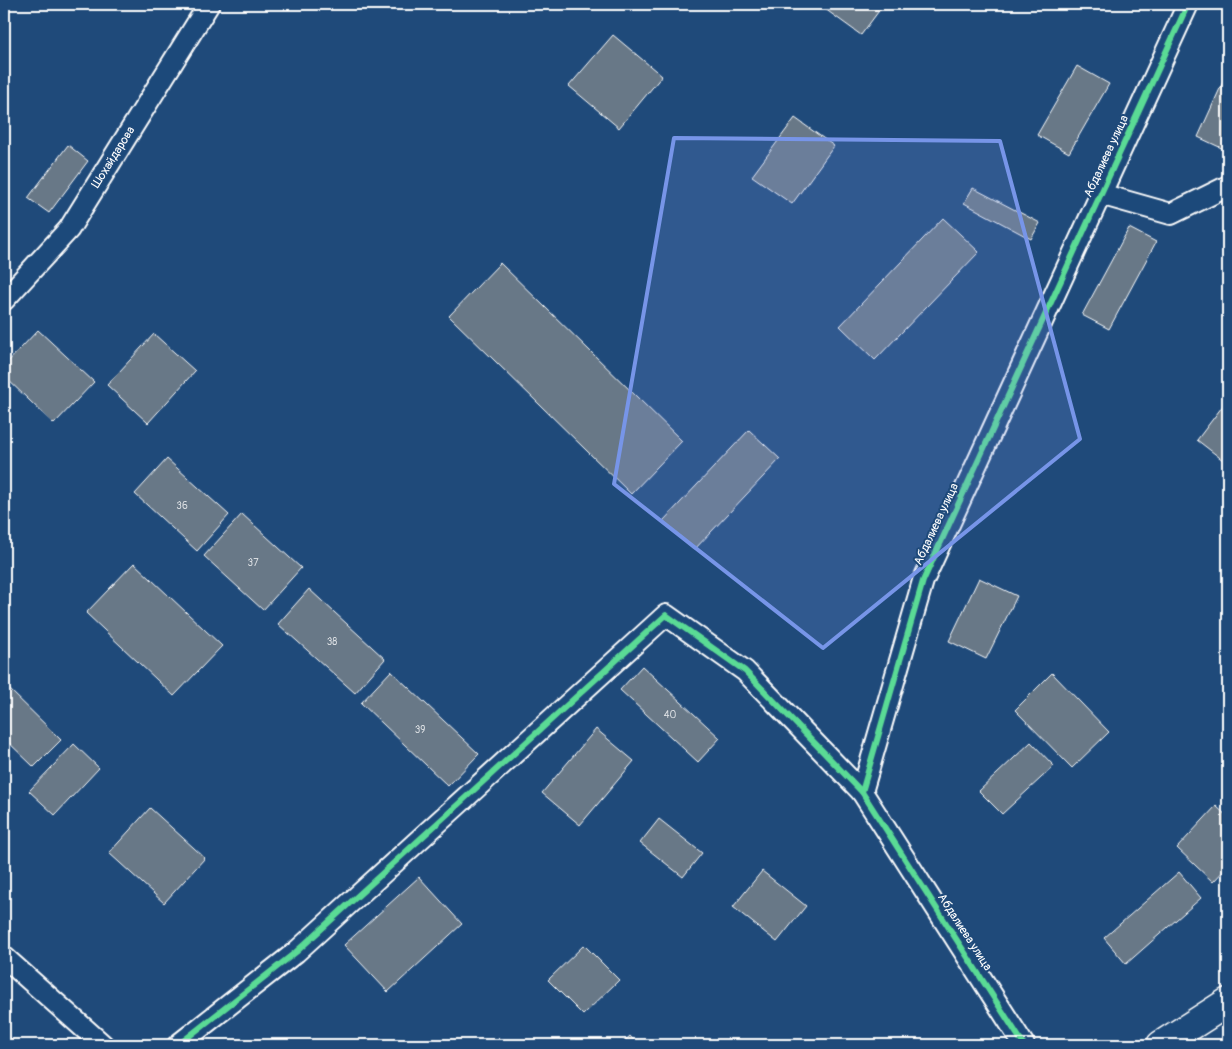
<svg xmlns="http://www.w3.org/2000/svg" width="1232" height="1049" viewBox="0 0 1232 1049" font-family="Pangolin,sans-serif">
<style>
.building{fill:#677887;stroke:#fff}
.lines{fill:none;stroke-linecap:round;stroke-linejoin:round}
.minor-casing{stroke:#fff;stroke-width:24}
.secondary-casing{stroke:#fff;stroke-width:31}
.minor{stroke:#1f4a7a;stroke-width:20}
.secondary{stroke:#1f4a7a;stroke-width:28}
.cycleway-casing{stroke:#1f4a7a;stroke-width:9}
.cycleway{stroke:#5adb95;stroke-width:6}
.marked{fill:#7795e8;fill-opacity:0.2;stroke:#7795e8;stroke-width:4;stroke-linejoin:round}
.labels{text-anchor:middle;stroke-width:4;stroke-linejoin:round;paint-order:stroke}
.number-label{font-size:10px;fill:#d9dde1}
.street-label{font-size:12px;fill:#fff;stroke:#1f4a7a}
</style>
<rect width="100%" height="100%" fill="#1f4a7a"/>
<filter id="ink" filterUnits="userSpaceOnUse"><feTurbulence type="fractalNoise" baseFrequency=".02" numOctaves="2"/><feDisplacementMap in="SourceGraphic" scale="10" xChannelSelector="R" yChannelSelector="G"/><feConvolveMatrix kernelMatrix="1 2 1 2 8 2 1 2 1" color-interpolation-filters="sRGB"/></filter>
<g filter="url(#ink)">
<g class="building">
<polygon points="829,4 884,4 861,35 825,9"/>
<polygon points="613,35 662,76 619,128 569,86"/>
<polygon points="1077,66 1109,84 1069,153 1037,135"/>
<polygon points="1228,71 1228,151 1198,137"/>
<polygon points="795,118 834,146 792,204 752,176"/>
<polygon points="68,145 88,161 49,213 28,198"/>
<polygon points="973,188 1040,223 1031,239 964,203"/>
<polygon points="943,218 979,252 875,360 840,326"/>
<polygon points="1129,228 1156,242 1109,329 1082,315"/>
<polygon points="500,263 682,441 631,494 449,316"/>
<polygon points="38,330 94,382 54,424 4,376 4,366"/>
<polygon points="154,334 195,371 148,423 107,385"/>
<polygon points="1228,399 1228,464 1197,440"/>
<polygon points="749,430 780,459 694,550 663,521"/>
<polygon points="167,459 229,515 197,551 135,494"/>
<polygon points="242,514 301,568 263,610 204,556"/>
<polygon points="134,563 222,646 174,696 86,613"/>
<polygon points="979,578 1017,596 986,659 949,641"/>
<polygon points="309,589 385,659 355,693 278,624"/>
<polygon points="642,666 720,738 698,762 620,690"/>
<polygon points="391,671 479,754 448,786 361,703"/>
<polygon points="1052,673 1109,732 1072,768 1015,710"/>
<polygon points="4,684 61,740 34,767 4,738"/>
<polygon points="596,729 634,761 580,825 542,793"/>
<polygon points="1031,742 1054,766 1002,814 979,791"/>
<polygon points="74,744 99,768 55,815 29,791"/>
<polygon points="1216,806 1228,817 1228,866 1213,882 1177,848"/>
<polygon points="150,808 205,858 164,903 109,853"/>
<polygon points="659,819 702,853 683,877 640,843"/>
<polygon points="762,871 806,906 777,942 733,907"/>
<polygon points="1179,872 1201,898 1126,964 1104,938"/>
<polygon points="419,877 462,924 388,992 344,945"/>
<polygon points="584,945 619,980 583,1015 548,980"/>
<polygon points="630,1036 638,1045 620,1045"/>
</g>
<g class="lines">
<g class="minor-casing">
<g id="minor">
<polyline points="1100,194 1171,214 1228,186"/>
<polyline points="4,300 69,229 209,4"/>
<polyline points="4,957 103,1045"/>
<polyline points="178,1045 296,952 666,615 745,671 862,792"/>
<polyline points="1024,1045 862,792 923,581 1188,4"/>
</g>
</g>
<g class="secondary-casing">
<polyline id="secondary" points="1161,1045 1228,1002"/>
</g>
<use href="#minor" class="minor"/>
<use href="#secondary" class="secondary"/>
<g class="cycleway-casing">
<g id="cycleway">
<polyline points="178,1045 296,952 666,615 745,671 862,792"/>
<polyline points="1024,1045 862,792 923,581 1188,4"/>
</g>
</g>
<use href="#cycleway" class="cycleway"/>
</g>
</g>
<path class="marked" d="M 674,138 L 1000,141 L 1080,439 L 823,648 L 614,484 Z"/>
<g class="labels">
<g class="number-label">
<text x="182" y="509">36</text>
<text x="253" y="566">37</text>
<text x="332" y="645">38</text>
<text x="670" y="718">40</text>
<text x="420" y="733">39</text>
</g>
<g class="street-label">
<text transform="translate(1106 156) rotate(-65)" y="4">Абдалиева улица</text>
<text transform="translate(113 157) rotate(-58)" y="4">Шохайдарова</text>
<text transform="translate(936 524) rotate(-65)" y="4">Абдалиева улица</text>
<text transform="translate(965 932) rotate(57)" y="4">Абдалиева улица</text>
</g>
</g>
<rect width="1232" height="1049" fill="none" stroke="#1f4a7a" stroke-width="20"/>
<rect x="10" y="10" width="1212" height="1029" fill="none" stroke="#fff" stroke-width="2" filter="url(#ink)"/>
</svg>
